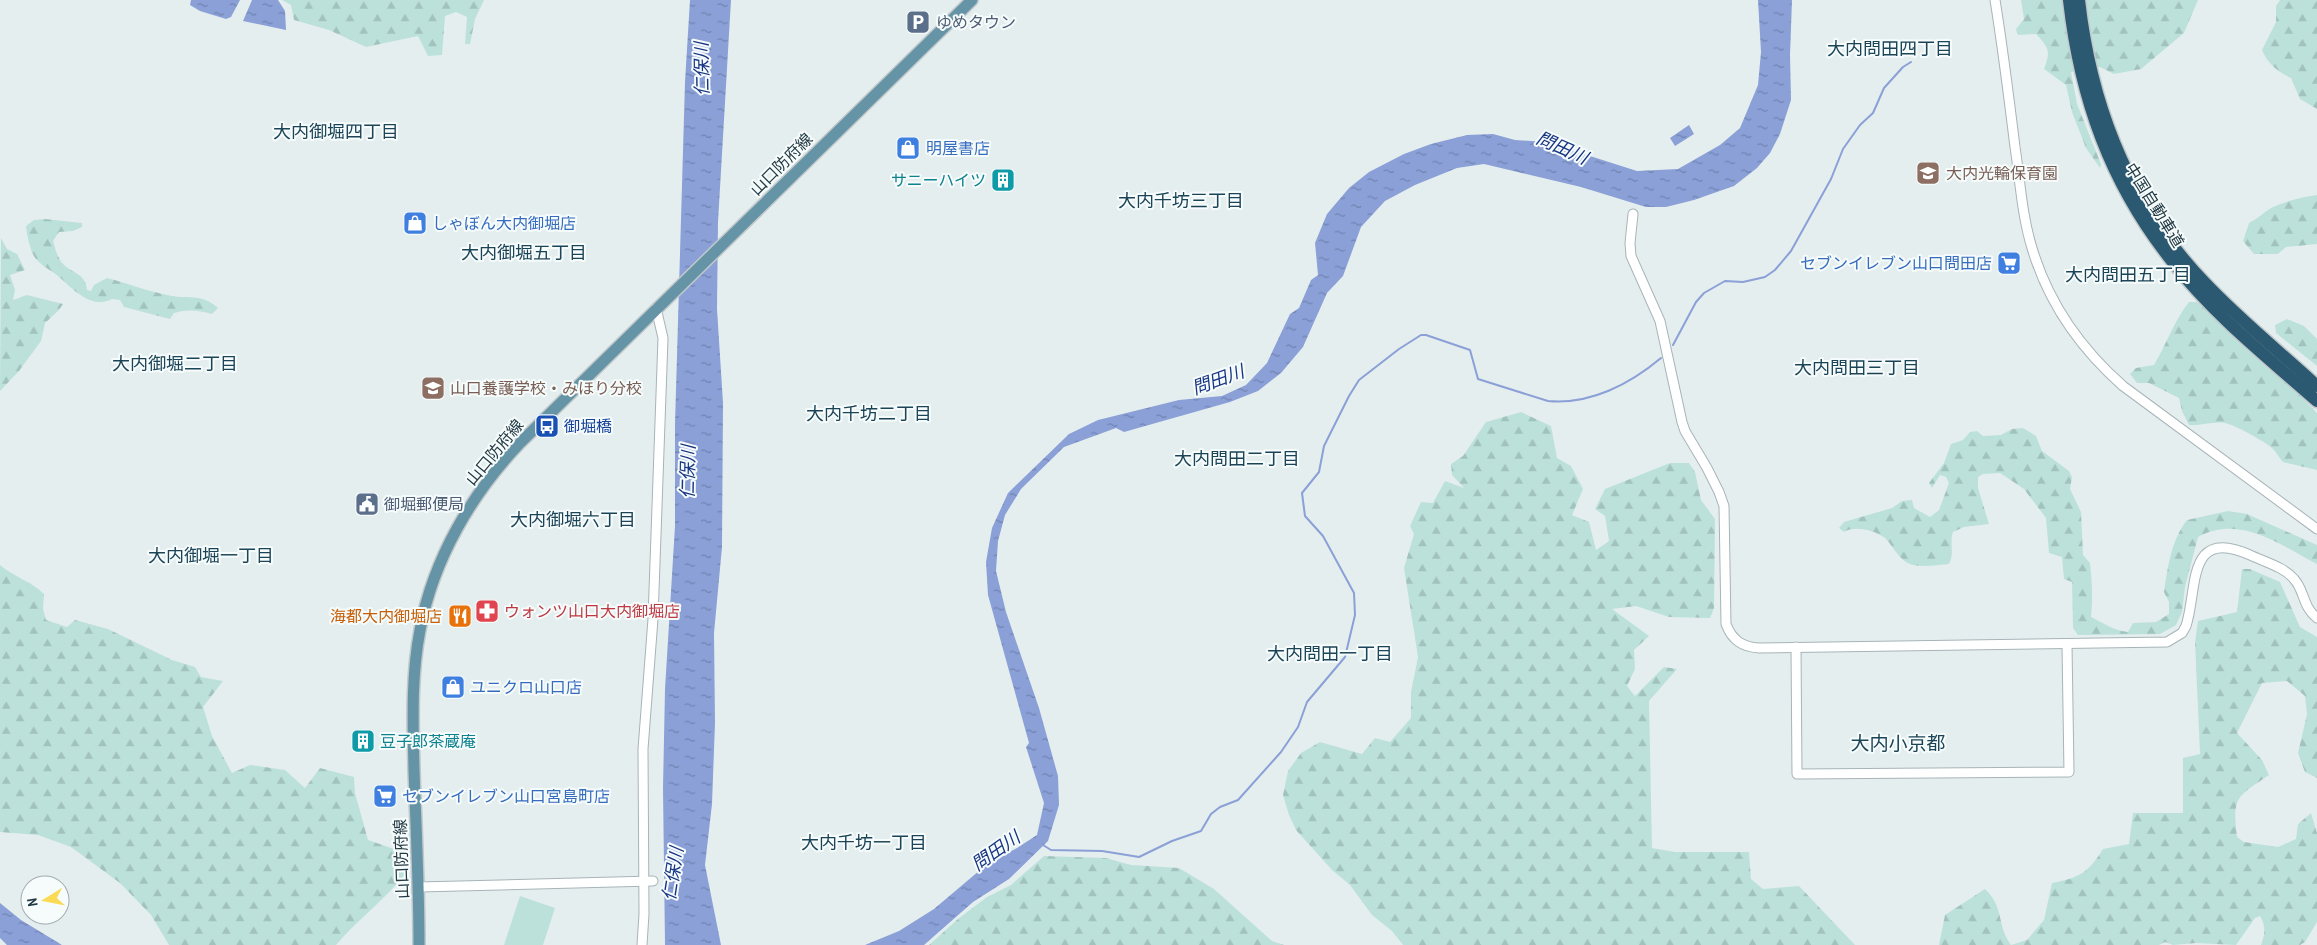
<svg xmlns="http://www.w3.org/2000/svg" width="2317" height="945" viewBox="0 0 2317 945" font-family="'Archivo Narrow','Noto Sans JP',sans-serif">
<style>
.grass{fill:#bce1db}
.forest{fill:url(#forest-firs)}
.water{fill:url(#water-ripples)}
.lines{fill:none;stroke-linecap:round;stroke-linejoin:round}
.stream{stroke:#8aa0d7;stroke-width:2}
.tertiary-casing{stroke:#a7b4b8;stroke-width:11}
.primary-casing{stroke:#c1c8ca;stroke-width:14}
.motorway-casing{stroke:#c1c8ca;stroke-width:15}
.tertiary{stroke:#fff;stroke-width:9}
.primary{stroke:#6694a7;stroke-width:11}
.motorway{stroke:#2b5971;stroke-width:12}
.labels{text-anchor:middle;stroke-width:4;stroke-linejoin:round;paint-order:stroke}
.service-label{font-size:16px;fill:#4e5e75;stroke:#f6fbfb;text-anchor:start}
.shop-label{font-size:16px;fill:#366cbe;stroke:#f6fbfb;text-anchor:start}
.street-label{font-size:16px;fill:#223943;stroke:#f6fbfb}
.education-label{font-size:16px;fill:#785e54;stroke:#f6fbfb;text-anchor:start}
.culture-label{font-size:16px;fill:#0d838f;stroke:#f6fbfb;text-anchor:end}
.transit-label{font-size:16px;fill:#164399;stroke:#f6fbfb;text-anchor:start}
.health-label{font-size:16px;fill:#be3a42;stroke:#f6fbfb;text-anchor:start}
.food-label{font-size:16px;fill:#c56008;stroke:#f6fbfb;text-anchor:end}
.neighbourhood-label{font-size:18px;fill:#1c4457;stroke:#f6fbfb}
.water-label{font-size:18px;font-style:italic;fill:#173584;stroke:#f6fbfb}
.quarter-label{font-size:19px;fill:#1c4457;stroke:#f6fbfb}
</style>
<defs>
<pattern id="forest-firs" width="22" height="20" patternUnits="userSpaceOnUse" patternTransform="scale(1.25)"><rect width="22" height="20" fill="#bce1db"/><path d="M5 1l3.5 6h-7zM16 11l3.5 6h-7z" fill="#a1c2bd"/></pattern>
<pattern id="water-ripples" width="26" height="14" patternUnits="userSpaceOnUse" patternTransform="scale(1.25)"><rect width="26" height="14" fill="#8aa0d7"/><path d="M2 4q2-2 4 0t4 0M15 11q2-2 4 0t4 0" fill="none" stroke="#7083b0"/></pattern>
</defs>
<rect width="100%" height="100%" fill="#e5eeef"/>
<polygon class="grass" points="520,896 555,908 543,945 504,945"/>
<g class="forest">
<polygon points="282,0 484,0 475,19 470,44 465,44 467,17 456,12 445,16 442,55 428,56 418,36 366,47 329,30 294,20 291,5"/>
<path d="M 2021,0 L 2198,0 L 2184,33 L 2141,69 L 2114,74 L 2100,67 L 2071,72 L 2077,104 L 2101,164 L 2100,168 L 2086,148 L 2072,112 L 2066,85 L 2044,69 C 2051,51 2049,48 2036,34 L 2018,35 L 2016,29 L 2024,19 Z"/>
<path d="M 2280,0 L 2317,0 L 2317,109 L 2300,99 L 2291,78 C 2278,72 2267,63 2262,50 L 2276,22 L 2276,6 Z"/>
<path d="M 2317,195 L 2317,244 L 2286,247 L 2278,254 L 2254,254 L 2243,241 L 2249,223 C 2259,218 2265,211 2273,207 C 2287,201 2302,197 2317,195 Z"/>
<path d="M 45,219 L 82,223 L 82,227 L 73,231 L 59,232 L 53,241 C 55,248 57,256 62,263 C 71,273 86,273 87,290 L 91,291 L 94,285 L 107,278 C 127,283 147,291 167,295 C 188,300 200,292 218,308 L 212,314 C 198,310 187,309 174,313 L 170,319 L 124,307 L 120,300 L 112,299 C 91,310 73,289 58,276 C 52,271 42,266 36,259 C 30,252 27,235 26,226 L 34,220 Z"/>
<polygon points="1,238 7,249 17,254 25,270 10,275 15,290 13,300 27,295 63,304 59,310 45,323 41,341 19,371 0,391"/>
<path d="M 2189,302 L 2197,302 L 2263,364 L 2293,388 L 2317,413 L 2317,470 L 2283,462 C 2279,458 2277,453 2273,449 C 2268,443 2233,424 2225,423 C 2212,421 2202,426 2189,425 L 2182,411 L 2179,398 L 2149,383 L 2137,383 L 2130,374 L 2136,368 L 2154,365 C 2166,345 2174,321 2189,302 Z"/>
<polygon points="2287,319 2304,326 2317,339 2317,366 2276,333 2275,325"/>
<polygon points="1521,412 1551,426 1557,458 1571,466 1583,489 1572,515 1589,522 1596,550 1609,541 1605,516 1595,509 1605,489 1670,463 1689,463 1695,472 1701,500 1715,519 1714,608 1710,618 1669,617 1636,606 1612,609 1649,636 1634,650 1635,669 1627,686 1635,696 1664,667 1677,669 1649,701 1652,848 1675,852 1749,852 1751,879 1763,889 1799,886 1855,945 1403,945 1392,931 1372,915 1350,885 1332,870 1296,830 1289,815 1283,795 1288,771 1301,753 1320,742 1362,754 1375,738 1390,742 1411,718 1411,692 1418,657 1404,568 1414,534 1410,526 1421,502 1433,503 1445,481 1464,488 1452,475 1451,464 1463,456 1486,422"/>
<path d="M 2023,428 L 2036,436 L 2042,451 L 2069,471 L 2072,477 L 2070,489 L 2081,512 L 2083,555 L 2090,563 C 2092,581 2093,598 2091,617 C 2103,623 2115,631 2128,632 L 2133,623 L 2156,622 L 2169,614 L 2169,602 L 2164,592 C 2168,566 2171,541 2187,520 L 2228,511 L 2247,514 L 2317,545 L 2317,564 C 2280,545 2240,514 2198,537 L 2185,587 L 2182,612 L 2176,625 L 2160,634 L 2078,635 L 2073,628 L 2072,582 L 2064,579 L 2062,557 L 2049,553 L 2046,518 L 2024,489 L 2000,473 L 1983,474 L 1978,477 L 1978,488 L 1989,524 L 1964,527 L 1953,532 C 1949,544 1955,553 1949,564 C 1936,565 1917,569 1906,562 C 1897,556 1892,545 1885,538 C 1875,530 1854,525 1844,532 L 1839,528 L 1844,522 L 1892,508 L 1902,501 L 1912,500 L 1914,508 L 1930,517 L 1939,510 L 1949,483 L 1946,477 L 1940,475 L 1932,488 L 1929,483 L 1944,463 L 1951,444 L 1963,440 L 1970,432 L 1977,431 L 1983,436 L 2001,435 L 2012,429 Z"/>
<path d="M 0,565 C 14,577 31,581 44,594 L 43,609 L 46,620 L 67,627 L 75,620 L 108,629 L 172,660 L 195,667 L 201,677 L 223,681 L 203,707 L 212,736 L 232,773 L 250,765 L 285,770 L 305,788 L 320,768 L 354,777 L 355,793 L 368,840 L 400,851 L 406,873 C 385,900 358,919 336,945 L 169,945 L 151,915 L 120,883 L 71,847 L 38,835 L 0,832 Z"/>
<path d="M 2242,569 L 2250,569 L 2280,582 L 2300,627 L 2317,637 L 2317,778 L 2305,772 L 2298,753 L 2307,714 L 2305,696 L 2287,681 L 2262,683 L 2237,733 L 2262,760 L 2269,775 C 2237,797 2232,796 2237,837 L 2244,842 L 2278,847 L 2296,839 L 2298,824 L 2311,813 L 2317,833 L 2317,922 L 2305,942 L 2300,945 L 2261,945 C 2265,935 2266,926 2260,916 L 2255,918 L 2236,945 L 2196,943 L 2173,945 L 2165,942 L 2159,945 L 2011,945 L 2027,940 L 2044,920 L 2052,883 C 2079,878 2088,873 2103,849 L 2129,844 L 2133,813 L 2183,813 L 2183,758 L 2200,754 L 2195,642 L 2198,621 L 2237,612 Z"/>
<polygon points="1044,856 1106,858 1131,865 1179,868 1214,889 1272,941 1284,945 929,945 958,919 987,897 1011,885"/>
<path d="M 1985,889 C 2005,908 1996,924 2011,945 L 1939,945 L 1945,915 Z"/>
</g>
<g class="water">
<polygon points="191,0 240,0 231,17 226,19 200,11 190,5"/>
<polygon points="252,0 278,0 285,11 286,30 243,21"/>
<polygon points="690,0 731,0 718,222 717,309 723,403 722,547 714,633 715,723 712,804 705,865 721,945 665,945 663,788 665,689 675,526 675,424 685,82"/>
<polygon points="1758,0 1792,0 1790,55 1791,100 1780,134 1770,153 1757,168 1734,186 1694,200 1666,207 1646,207 1581,187 1484,164 1457,168 1415,185 1385,201 1361,227 1343,276 1327,293 1303,347 1281,373 1258,391 1230,402 1124,432 1116,428 1064,447 1021,489 1005,515 998,541 996,571 1006,612 1039,708 1058,776 1059,805 1048,841 1009,879 973,902 924,945 865,945 899,931 934,909 986,865 1017,848 1037,835 1044,803 1026,747 1029,743 988,595 986,562 992,528 1008,493 1069,434 1098,420 1179,400 1222,396 1246,385 1267,363 1290,314 1299,308 1311,280 1318,275 1315,243 1327,214 1349,188 1369,172 1404,154 1431,144 1467,135 1493,134 1515,140 1546,142 1637,171 1678,169 1720,145 1740,128 1758,85 1761,52"/>
<polygon points="1689,125 1694,134 1675,146 1670,138"/>
<polygon points="0,903 21,920 62,945 7,945 0,938"/>
</g>
<g class="lines">
<g class="stream">
<polyline points="1673,345 1696,302 1704,293 1725,281 1743,282 1765,277 1775,270 1791,251 1831,179 1843,149 1860,125 1873,113 1884,88 1903,67 1911,62"/>
<path d="M 1043,845 L 1051,850 L 1102,851 L 1139,857 L 1172,841 L 1201,831 L 1211,814 L 1220,807 L 1238,800 L 1281,752 L 1298,727 L 1307,702 L 1345,657 L 1355,615 L 1354,593 L 1323,536 L 1305,516 L 1302,493 L 1319,472 L 1324,446 L 1349,396 L 1359,380 L 1399,349 L 1421,335 L 1426,335 L 1470,350 L 1478,379 L 1548,401 C 1590,405 1630,384 1661,358"/>
</g>
<g class="tertiary-casing">
<g id="tertiary">
<path d="M 1995,0 C 2003,49 2009,98 2015,147 C 2020,180 2022,216 2032,248 C 2048,302 2081,349 2123,386 L 2317,529"/>
<path d="M 1633,214 L 1630,243 L 1631,256 L 1660,321 L 1682,422 L 1685,431 L 1707,468 L 1719,492 L 1724,506 L 1726,624 C 1732,640 1742,647 1759,648 L 2167,642 L 2182,633 L 2186,626 C 2198,589 2186,526 2250,555 C 2265,562 2284,567 2294,579 C 2305,591 2302,606 2317,618"/>
<polyline points="1796,647 1797,774 2069,772 2067,645"/>
<polyline points="419,887 653,881"/>
<polyline points="642,945 644,914 643,749 653,619 663,338 656,308"/>
</g>
</g>
<g class="primary-casing">
<path id="primary" d="M 419,945 C 419,887 416,828 414,770 C 413,723 411,677 420,630 C 433,559 472,493 521,442 L 972,0"/>
</g>
<g class="motorway-casing">
<g id="motorway">
<path d="M 2069,0 C 2080,98 2110,183 2172,261 C 2213,314 2267,357 2317,401"/>
<path d="M 2079,0 C 2091,106 2130,205 2205,283 C 2240,320 2280,352 2317,386"/>
</g>
</g>
<use href="#tertiary" class="tertiary"/>
<use href="#primary" class="primary"/>
<use href="#motorway" class="motorway"/>
</g>
<defs>
<g id="parking-square" transform="scale(1.25)"><rect x="-9" y="-9" width="18" height="18" rx="4" fill="#5c6f8a" stroke="#f6fbfb"/><path d="M-3.5-5.5H1a3.5 3.5 0 0 1 0 7H-1V5.5H-3.5ZM-1-3.4V-.6H.8a1.4 1.4 0 0 0 0-2.8Z" fill="#fff"/></g>
<g id="shop-square" transform="scale(1.25)"><rect x="-9" y="-9" width="18" height="18" rx="4" fill="#3f7fe0" stroke="#f6fbfb"/><path d="M-5-2.5h2.3a2.7 3.5 0 0 1 5.4 0H5L5.5 6h-11ZM-1.5-2.5h3a1.5 2.3 0 0 0-3 0Z" fill="#fff"/></g>
<g id="school-square" transform="scale(1.25)"><rect x="-9" y="-9" width="18" height="18" rx="4" fill="#8d6e63" stroke="#f6fbfb"/><path d="M0-5L7-2L0 1L-7-2ZM-4 1L0 2.5L4 1V4Q0 6-4 4Z" fill="#fff"/></g>
<g id="building-square" transform="scale(1.25)"><rect x="-9" y="-9" width="18" height="18" rx="4" fill="#0f9aa8" stroke="#f6fbfb"/><path d="M-4-6H4V6H1V3H-1V6H-4ZM-2.5-4.3h1.7v1.8h-1.7ZM.8-4.3h1.7v1.8H.8ZM-2.5-1h1.7V.8h-1.7ZM.8-1h1.7V.8H.8Z" fill="#fff"/></g>
<g id="supermarket-square" transform="scale(1.25)"><rect x="-9" y="-9" width="18" height="18" rx="4" fill="#3f7fe0" stroke="#f6fbfb"/><path d="M-6-5.5h2.5l.6 2H6L4.5 2H-2.5L-4.4-4H-6ZM-1.5 3.2a1.3 1.3 0 1 0 .1 0ZM3 3.2a1.3 1.3 0 1 0 .1 0Z" fill="#fff"/></g>
<g id="bus-square" transform="scale(1.25)"><rect x="-9" y="-9" width="18" height="18" rx="4" fill="#1a4fb4" stroke="#f6fbfb"/><path d="M-5-6H5V4H4V6H2V4H-2V6H-4V4H-5ZM-3.5-4V0h7V-4ZM-3.5 1.2v1.5H-2V1.2ZM2 1.2v1.5H3.5V1.2Z" fill="#fff"/></g>
<g id="civic-square" transform="scale(1.25)"><rect x="-9" y="-9" width="18" height="18" rx="4" fill="#5c6f8a" stroke="#f6fbfb"/><path d="M-.6-6.5H3V-4.5H.6V-3L4-1V1h2V6H-6V1h2V-1L-.6-3ZM-1.2 2.5V6h2.4V2.5Z" fill="#fff"/></g>
<g id="pharmacy-square" transform="scale(1.25)"><rect x="-9" y="-9" width="18" height="18" rx="4" fill="#e0444e" stroke="#f6fbfb"/><path d="M-2-6h4v4h4v4h-4v4h-4v-4h-4v-4h4Z" fill="#fff"/></g>
<g id="restaurant-square" transform="scale(1.25)"><rect x="-9" y="-9" width="18" height="18" rx="4" fill="#e8710a" stroke="#f6fbfb"/><path d="M-5-6h1v4h1v-4h1v4h1v-4h1v5L-1.5 .5V6h-2V.5L-5-1ZM5-6V6H3V1.5H1.5Q1.5-4 5-6Z" fill="#fff"/></g>
</defs>
<g fill-rule="evenodd">
<use href="#parking-square" x="918" y="22"/>
<use href="#shop-square" x="908" y="148"/>
<use href="#school-square" x="1928" y="173"/>
<use href="#building-square" x="1003" y="180"/>
<use href="#shop-square" x="415" y="223"/>
<use href="#supermarket-square" x="2009" y="263"/>
<use href="#school-square" x="433" y="388"/>
<use href="#bus-square" x="547" y="426"/>
<use href="#civic-square" x="367" y="504"/>
<use href="#pharmacy-square" x="487" y="611"/>
<use href="#restaurant-square" x="460" y="616"/>
<use href="#shop-square" x="453" y="687"/>
<use href="#building-square" x="363" y="741"/>
<use href="#supermarket-square" x="385" y="796"/>
</g>
<g class="labels">
<g class="service-label">
<text x="936" y="28">ゆめタウン</text>
<text x="384" y="510">御堀郵便局</text>
</g>
<g class="shop-label">
<text x="926" y="154">明屋書店</text>
<text x="432" y="229">しゃぼん大内御堀店</text>
<text x="1992" y="269" text-anchor="end">セブンイレブン山口問田店</text>
<text x="470" y="693">ユニクロ山口店</text>
<text x="402" y="802">セブンイレブン山口宮島町店</text>
</g>
<g class="street-label">
<text transform="translate(781 164) rotate(-45)" y="6">山口防府線</text>
<text transform="translate(2155 205) rotate(58)" y="6">中国自動車道</text>
<text transform="translate(494 452) rotate(-50)" y="6">山口防府線</text>
<text transform="translate(401 859) rotate(-92)" y="6">山口防府線</text>
</g>
<g class="education-label">
<text x="1946" y="179">大内光輪保育園</text>
<text x="450" y="394">山口養護学校・みほり分校</text>
</g>
<g class="culture-label">
<text x="986" y="186">サニーハイツ</text>
<text x="380" y="747" text-anchor="start">豆子郎茶蔵庵</text>
</g>
<g class="transit-label">
<text x="564" y="432">御堀橋</text>
</g>
<g class="health-label">
<text x="504" y="617">ウォンツ山口大内御堀店</text>
</g>
<g class="food-label">
<text x="442" y="622">海都大内御堀店</text>
</g>
<g class="neighbourhood-label">
<text x="1890" y="55">大内問田四丁目</text>
<text x="336" y="138">大内御堀四丁目</text>
<text x="1181" y="207">大内千坊三丁目</text>
<text x="524" y="259">大内御堀五丁目</text>
<text x="2128" y="281">大内問田五丁目</text>
<text x="175" y="370">大内御堀二丁目</text>
<text x="1857" y="374">大内問田三丁目</text>
<text x="869" y="420">大内千坊二丁目</text>
<text x="1237" y="465">大内問田二丁目</text>
<text x="573" y="526">大内御堀六丁目</text>
<text x="211" y="562">大内御堀一丁目</text>
<text x="1330" y="660">大内問田一丁目</text>
<text x="864" y="849">大内千坊一丁目</text>
</g>
<g class="water-label">
<text transform="translate(702 69) rotate(-91)" y="6">仁保川</text>
<text transform="translate(1562 148) rotate(24)" y="6">問田川</text>
<text transform="translate(1218 380) rotate(-20)" y="6">問田川</text>
<text transform="translate(688 472) rotate(-89)" y="6">仁保川</text>
<text transform="translate(996 851) rotate(-35)" y="6">問田川</text>
<text transform="translate(673 874) rotate(-81)" y="6">仁保川</text>
</g>
<g class="quarter-label">
<text x="1898" y="750">大内小京都</text>
</g>
</g>
<g transform="translate(45 900) rotate(260)"><circle r="24" fill="#f6fbfb" stroke="#a1adb1"/>
<path d="M0-4L9 19L0 12L-9 19Z" fill="#fbdb56"/>
<text y="-8" font-size="14" font-weight="bold" text-anchor="middle" fill="#223943">N</text>
</g>
</svg>
